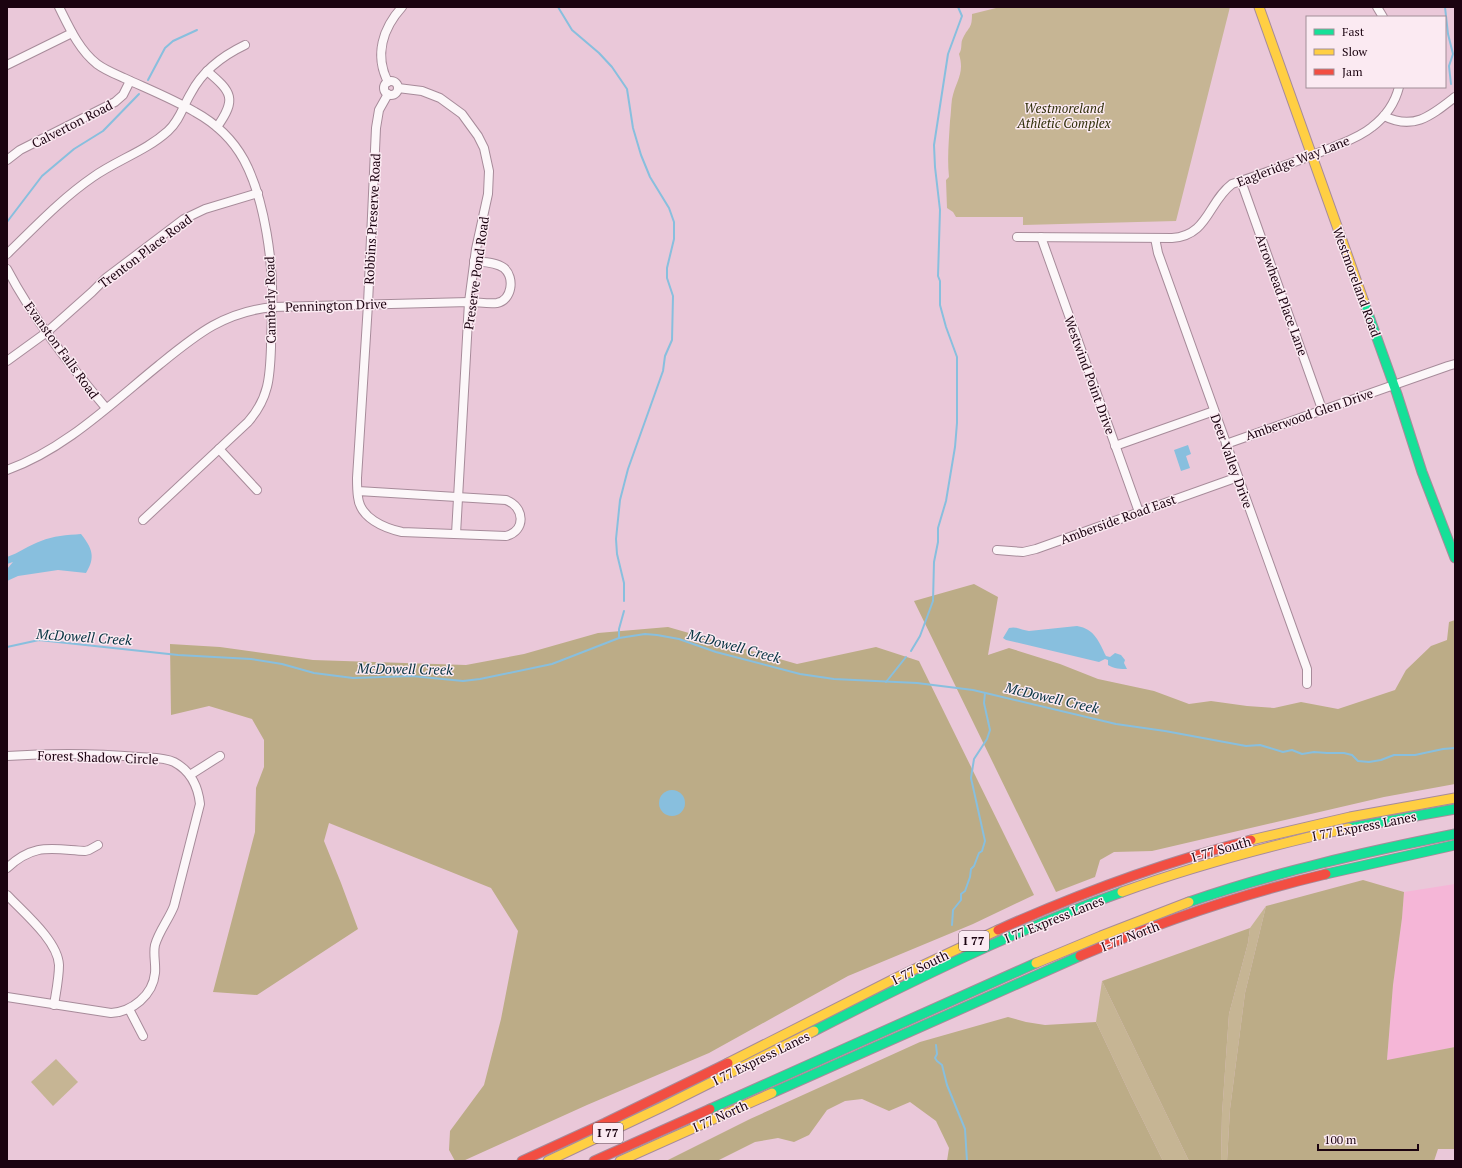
<svg xmlns="http://www.w3.org/2000/svg" width="1462" height="1168" viewBox="0 0 1462 1168" font-family="'PT Serif',serif">
<style>
.built{fill:#f5b6d7}
.green{fill:#c6b594}
.forest{fill:#bcac87}
.water{fill:#88bfde}
.lines{fill:none;stroke-linecap:round;stroke-linejoin:round}
.stream{stroke:#88bfde;stroke-width:2}
.street-casing{stroke:#a78b9a;stroke-width:10}
.fast-casing{stroke:#a78b9a;stroke-width:11}
.slow-casing{stroke:#a78b9a;stroke-width:11}
.jam-casing{stroke:#a78b9a;stroke-width:11}
.street{stroke:#fcf7f9;stroke-width:8}
.fast{stroke:#16e098;stroke-width:9}
.slow{stroke:#ffcf43;stroke-width:9}
.jam{stroke:#f24e42;stroke-width:9}
.labels{text-anchor:middle;stroke-width:3;stroke-linejoin:round;paint-order:stroke}
.shield{fill:#fbeaf2;stroke:#5e4854;stroke-width:1}
.shield-label{font-size:12px;font-weight:bold;fill:#1b0310}
.park-label{font-size:13px;font-style:italic;fill:#2d2c07;stroke:#fbeaf2}
.street-label{font-size:13px;fill:#1b0310;stroke:#fbeaf2}
.water-label{font-size:14px;font-style:italic;fill:#043140;stroke:#fbeaf2}
</style>
<rect width="100%" height="100%" fill="#eac8d9"/>
<polygon class="built" points="1455,884 1455,1047 1387,1061 1393,985 1402,918 1404,892"/>
<g class="green">
<path d="M 996,7 L 1230,7 L 1176,221 L 1023,225 L 1023,217 L 956,217 L 953,212 L 947,208 L 946,180 L 949,177 C 947,158 949,140 950,121 C 951,114 951,106 952,99 C 956,80 965,74 959,54 C 963,48 960,43 963,38 C 969,26 972,29 972,14 L 996,8 Z"/>
<polygon points="1266,906 1245,993 1230,1109 1227,1161 1221,1161 1222,1114 1229,1014 1248,943 1250,928"/>
<polygon points="1102,981 1189,1161 1163,1161 1130,1094 1096,1022"/>
<polygon points="56,1059 78,1082 53,1106 31,1082"/>
</g>
<g class="forest">
<polygon points="974,584 998,597 988,655 1009,648 1060,664 1098,679 1154,691 1189,704 1211,701 1247,706 1274,708 1301,702 1338,709 1395,690 1406,670 1431,646 1447,640 1449,622 1455,620 1455,784 1384,797 1152,851 1114,852 1100,860 1095,877 1056,892 914,601"/>
<polygon points="668,627 797,664 876,647 919,661 1034,895 973,924 848,976 709,1053 587,1105 463,1161 455,1161 449,1150 450,1131 484,1085 501,1019 518,931 491,888 329,823 324,841 341,883 358,929 257,995 213,992 255,832 256,788 264,767 264,740 252,719 209,706 171,715 170,644 220,647 313,660 466,665 524,654 598,633"/>
<polygon points="1363,880 1404,892 1402,918 1393,985 1387,1060 1455,1047 1455,1149 1438,1149 1434,1161 1227,1161 1230,1109 1245,993 1266,906"/>
<polygon points="1250,928 1248,943 1229,1014 1222,1114 1221,1161 1189,1161 1102,981"/>
<polygon points="1008,1017 1026,1022 1045,1025 1096,1022 1130,1094 1163,1161 947,1161 949,1148 936,1121 910,1102 889,1111 862,1099 845,1101 827,1110 809,1135 794,1142 778,1138 755,1142 717,1161 666,1161 750,1119 920,1042"/>
</g>
<g class="water">
<polygon points="1188,445 1191,454 1186,456 1190,468 1181,471 1174,450"/>
<path d="M 81,534 C 92,548 96,557 86,573 L 58,570 L 18,576 L 7,581 L 7,569 L 13,562 L 7,564 L 7,557 C 19,553 29,545 41,541 C 53,536 67,535 81,534 Z"/>
<path d="M 1077,626 C 1095,629 1099,642 1106,656 L 1110,657 L 1115,653 L 1121,655 L 1125,660 L 1124,663 L 1127,669 C 1121,669 1114,669 1108,665 L 1108,660 L 1105,659 L 1099,662 L 1006,640 L 1003,638 L 1009,628 C 1017,626 1021,630 1029,631 Z"/>
<circle cx="672" cy="803" r="13"/>
</g>
<g class="lines">
<g class="stream">
<polyline points="558,7 572,30 599,53 612,67 627,89 633,128 641,155 650,177 669,208 674,222 674,239 667,268 667,278 673,296 672,340 665,356 663,371 628,469 620,500 616,539 617,554 624,583 624,601"/>
<polyline points="1445,7 1448,34 1453,54 1449,66 1451,84"/>
<polyline points="148,80 165,48 173,41 197,30"/>
<polyline points="7,222 42,176 74,149 103,131 139,94"/>
<polyline points="619,638 619,629 624,611"/>
<polyline points="7,647 39,640 178,655 251,659 282,664 314,673 353,678 412,676 463,681 480,679 552,664 619,638 645,634 657,635 679,639 716,652 800,674 834,679 917,683 973,690 1116,724 1165,731 1246,746 1260,745 1283,752 1292,750 1302,754 1314,752 1327,753 1344,753 1352,755 1358,761 1369,762 1381,760 1394,755 1415,755 1443,749 1455,748"/>
<polyline points="911,651 920,636 933,601 934,562 938,542 938,528 946,501 955,447 957,423 957,357 946,327 940,305 940,281 938,276 940,210 935,167 934,145 948,54 962,16 958,7"/>
<polyline points="886,682 906,657"/>
<polyline points="952,925 953,910 961,900 961,894 965,891 970,877 971,869 974,866 979,853 982,851 985,841 971,778 974,759 987,739 990,730 984,703 985,693"/>
<polyline points="936,1045 937,1054 935,1058 937,1061 942,1065 947,1085 965,1129 967,1161"/>
</g>
<g class="street-casing">
<g id="street">
<path d="M 59,7 C 69,27 79,50 97,64 C 105,70 115,74 124,78 C 148,89 173,99 195,112 C 215,123 233,140 244,160 C 265,199 274,266 272,310 C 272,322 271,334 271,347 C 270,377 269,398 248,422 L 143,520"/>
<polyline points="1377,7 1383,17"/>
<polyline points="7,65 72,33"/>
<path d="M 207,71 C 232,92 237,99 217,127"/>
<circle cx="391" cy="88" r="7"/>
<path d="M 388,82 C 374,55 383,28 402,7"/>
<polyline points="398,88 422,91 440,98 462,114 478,136 484,148 489,171 488,194 476,249 469,302 456,534"/>
<path d="M 1384,116 C 1414,131 1432,115 1455,97"/>
<polyline points="7,160 20,150 115,102 123,95 130,81"/>
<polyline points="1241,181 1322,409"/>
<path d="M 1017,237 L 1172,238 C 1208,236 1208,202 1232,184 C 1265,173 1298,161 1331,148 C 1345,142 1360,137 1372,127 C 1385,117 1395,103 1399,87"/>
<polyline points="1041,237 1139,512"/>
<polyline points="1155,238 1158,253 1307,669 1307,684"/>
<path d="M 7,254 C 35,227 61,199 93,177 C 117,160 146,151 168,131 C 180,120 183,106 191,93 C 203,70 222,56 245,45"/>
<path d="M 7,269 C 34,320 69,364 106,408"/>
<polyline points="7,361 47,332 92,292 106,278 184,219 205,209 258,193"/>
<polyline points="1226,444 1448,366 1455,364"/>
<polyline points="1115,446 1214,411"/>
<polyline points="219,449 257,490"/>
<path d="M 7,470 C 64,450 112,403 159,365 C 196,335 223,312 273,307 L 469,302 C 478,302 488,304 497,303 C 512,300 515,278 504,268 C 496,262 484,262 474,261"/>
<path d="M 358,491 L 506,500 C 525,507 526,531 506,536 L 402,532 C 384,528 360,518 358,497 C 357,490 357,484 357,478 L 368,304 L 376,128 L 379,110 L 388,94"/>
<polyline points="997,550 1023,552 1036,549 1238,477"/>
<path d="M 7,756 C 51,753 94,753 138,757 C 150,758 164,757 174,762 C 191,771 198,786 200,804 L 174,906 C 169,919 159,931 155,945 C 153,954 156,964 155,973 C 153,995 132,1012 111,1013 L 7,997"/>
<polyline points="190,775 220,756"/>
<path d="M 7,868 C 34,843 50,849 85,851 L 89,850 L 98,845"/>
<path d="M 7,895 C 23,912 58,941 59,965 C 59,978 56,992 54,1005"/>
<polyline points="129,1009 143,1036"/>
</g>
</g>
<g class="fast-casing">
<g id="fast">
<polyline points="1364,302 1397,394 1422,472 1455,558"/>
<polyline points="1349,828 1455,809"/>
<polyline points="1326,874 1455,845"/>
<path d="M 1189,902 C 1275,872 1365,852 1455,834"/>
<path d="M 814,1031 C 914,980 1015,930 1122,892"/>
<polyline points="772,1093 1080,956"/>
<polyline points="710,1109 1036,963"/>
</g>
</g>
<g class="slow-casing">
<g id="slow">
<polyline points="1259,7 1364,302"/>
<polyline points="1251,840 1350,817 1455,798"/>
<path d="M 1122,892 C 1196,865 1272,845 1349,828"/>
<polyline points="1036,963 1101,936 1189,902"/>
<polyline points="728,1063 898,977 998,930"/>
<polyline points="548,1161 662,1107 814,1031"/>
<polyline points="620,1161 772,1093"/>
</g>
</g>
<g class="jam-casing">
<g id="jam">
<path d="M 998,930 C 1080,893 1165,862 1251,840"/>
<path d="M 1080,956 C 1160,922 1242,894 1326,874"/>
<polyline points="522,1161 605,1123 728,1063"/>
<polyline points="594,1161 710,1109"/>
</g>
</g>
<use href="#street" class="street"/>
<use href="#fast" class="fast"/>
<use href="#slow" class="slow"/>
<use href="#jam" class="jam"/>
</g>
<g class="labels">
<g class="shield">
<rect x="959" y="931" width="30" height="20" rx="3"/>
<rect x="593" y="1123" width="30" height="20" rx="3"/>
</g>
<g class="shield-label">
<text x="974" y="945">I 77</text>
<text x="608" y="1137">I 77</text>
</g>
<g class="park-label">
<text x="1064" y="113">Westmoreland<tspan x="1064" dy="15">Athletic Complex</tspan></text>
</g>
<g class="street-label">
<text transform="translate(72 124) rotate(-27)" y="5">Calverton Road</text>
<text transform="translate(1293 161) rotate(-21)" y="5">Eagleridge Way Lane</text>
<text transform="translate(372 219) rotate(-87)" y="5">Robbins Preserve Road</text>
<text transform="translate(145 251) rotate(-37)" y="5">Trenton Place Road</text>
<text transform="translate(476 273) rotate(-82)" y="5">Preserve Pond Road</text>
<text transform="translate(1357 282) rotate(70)" y="5">Westmoreland Road</text>
<text transform="translate(1282 295) rotate(70)" y="5">Arrowhead Place Lane</text>
<text transform="translate(270 300) rotate(-91)" y="5">Camberly Road</text>
<text transform="translate(336 305) rotate(-2)" y="5">Pennington Drive</text>
<text transform="translate(62 350) rotate(54)" y="5">Evanston Falls Road</text>
<text transform="translate(1090 375) rotate(70)" y="5">Westwind Point Drive</text>
<text transform="translate(1309 414) rotate(-19)" y="5">Amberwood Glen Drive</text>
<text transform="translate(1232 461) rotate(70)" y="5">Deer Valley Drive</text>
<text transform="translate(1118 519) rotate(-20)" y="5">Amberside Road East</text>
<text transform="translate(98 757) rotate(2)" y="5">Forest Shadow Circle</text>
<text transform="translate(1364 826) rotate(-11)" y="5">I 77 Express Lanes</text>
<text transform="translate(1221 849) rotate(-16)" y="5">I-77 South</text>
<text transform="translate(1054 919) rotate(-22)" y="5">I 77 Express Lanes</text>
<text transform="translate(1130 936) rotate(-21)" y="5">I-77 North</text>
<text transform="translate(920 967) rotate(-26)" y="5">I-77 South</text>
<text transform="translate(761 1058) rotate(-26)" y="5">I 77 Express Lanes</text>
<text transform="translate(720 1116) rotate(-24)" y="5">I 77 North</text>
</g>
<g class="water-label">
<text transform="translate(84 637) rotate(4)" y="5">McDowell Creek</text>
<text transform="translate(734 646) rotate(15)" y="5">McDowell Creek</text>
<text transform="translate(405 669) rotate(1)" y="5">McDowell Creek</text>
<text transform="translate(1052 698) rotate(13)" y="5">McDowell Creek</text>
</g>
</g>
<rect width="1462" height="1168" fill="none" stroke="#1b0310" stroke-width="16"/>
<rect x="1306" y="16" width="140" height="72" fill="#fbeaf2" stroke="#a18e98"/>
<rect x="1314" y="29" width="20" height="6" fill="#16e098" stroke="#a18e98"/>
<text x="1342" y="36" font-size="12" fill="#1b0310">Fast</text>
<rect x="1314" y="49" width="20" height="6" fill="#ffcf43" stroke="#a18e98"/>
<text x="1342" y="56" font-size="12" fill="#1b0310">Slow</text>
<rect x="1314" y="69" width="20" height="6" fill="#f24e42" stroke="#a18e98"/>
<text x="1342" y="76" font-size="12" fill="#1b0310">Jam</text>
<path d="M1318 1144v6h100v-6" fill="none" stroke="#1b0310" stroke-width="2"/>
<text x="1324" y="1144" font-size="12" fill="#1b0310" stroke="#fbeaf2" stroke-width="3" paint-order="stroke">100 m</text>
</svg>
